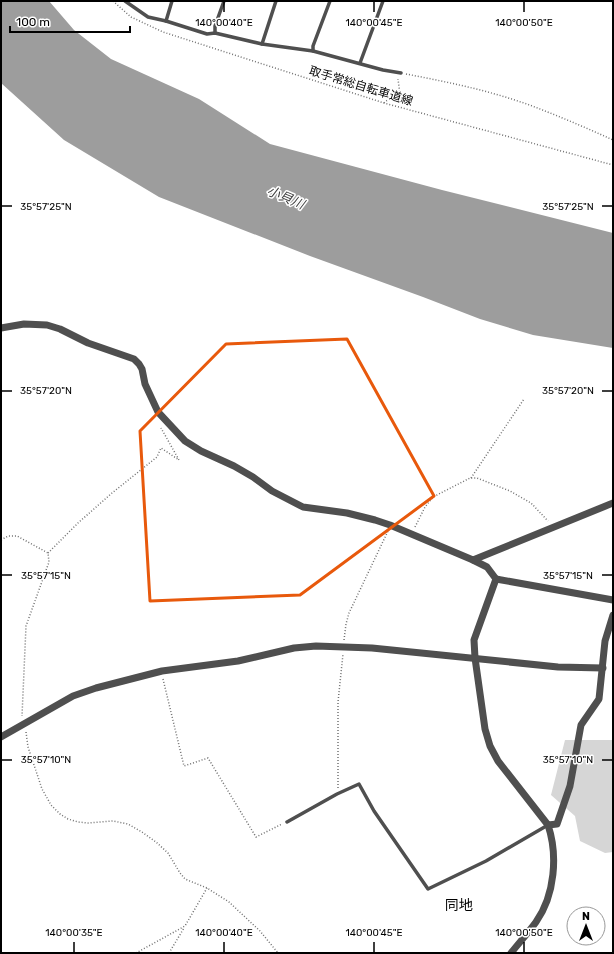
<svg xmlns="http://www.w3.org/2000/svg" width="614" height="954" viewBox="0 0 614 954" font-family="Rubik,'Noto Sans JP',sans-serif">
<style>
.green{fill:#d6d6d6}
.water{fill:#9d9d9d}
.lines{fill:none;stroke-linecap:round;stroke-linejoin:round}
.path{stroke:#717171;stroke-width:1.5;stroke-dasharray:1 2;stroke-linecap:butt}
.lane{stroke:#4f4f4f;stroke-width:3.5}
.street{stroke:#4f4f4f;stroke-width:7}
.marked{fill:none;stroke:#e8590c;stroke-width:3;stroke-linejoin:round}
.ticks{fill:none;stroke:#000;stroke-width:1.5}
.labels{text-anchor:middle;stroke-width:3;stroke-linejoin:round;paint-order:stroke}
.street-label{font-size:12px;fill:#000;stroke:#fff}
.water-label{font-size:13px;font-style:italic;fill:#3e3e3e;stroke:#fff}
.quarter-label{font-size:14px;fill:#000;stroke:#fff}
.ticks-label{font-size:10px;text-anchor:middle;fill:#000;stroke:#fff;stroke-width:3;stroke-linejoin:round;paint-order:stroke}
</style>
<rect width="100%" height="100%" fill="#fff"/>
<polygon class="green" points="565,740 613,740 613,852 605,853 580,841 575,816 551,795"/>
<polygon class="water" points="1,1 49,1 74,30 111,59 199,99 270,144 442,190 613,233 613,348 533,335 480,319 423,297 310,256 159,197 64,140 1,83"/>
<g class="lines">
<g class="path">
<polyline points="113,1 131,17 163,32 384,103 613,165"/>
<path d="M 406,74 C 453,83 501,93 545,111 C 568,120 591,130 613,140"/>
<polyline points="384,103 386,101 400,94 398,79"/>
<polyline points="471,478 524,399"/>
<polyline points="415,527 425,507 433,497 470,478 477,478 510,491 531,503 548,521"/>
<polyline points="1,540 8,536 17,536 48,553 49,562 26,626 22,716"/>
<polyline points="48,553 78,523 112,493 157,457 161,448 179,460 161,428"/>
<polyline points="344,640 346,624 349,613 388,531"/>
<polyline points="163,679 184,766 208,758 256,837 282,824"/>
<polyline points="26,732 28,747 42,789 51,805 60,814 68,819 78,822 88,823 113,821 128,824 142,832 156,842 168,853 180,873 185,879 207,888 229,902 260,931 278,953"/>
<polyline points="338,788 338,702 343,654"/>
<polyline points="136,953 185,926 207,888"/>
<polyline points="169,953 184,928"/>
</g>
<g class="lane">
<polyline points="125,1 148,17 166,21 207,34 215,33 262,44 313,51 383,70 401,73"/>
<polyline points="166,21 172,1"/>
<polyline points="215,33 215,26 224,1"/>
<polyline points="262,44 276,1"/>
<polyline points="313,51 313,46 330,1"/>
<polyline points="360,63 383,1"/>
<polyline points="287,822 337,794 359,784 374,811 428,889 486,861 548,825"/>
</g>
<g class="street">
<path d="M 1,328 L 24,324 L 47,325 L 60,329 L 88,343 L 134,359 L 139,364 L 142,369 L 145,384 L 158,412 L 185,441 L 201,451 L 234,466 L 253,477 L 272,491 L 303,507 L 347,513 L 375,520 L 390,525 L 473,560 L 487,567 L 496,579 L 474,640 L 475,658 L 485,729 L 490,746 L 498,761 L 548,825 C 558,855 555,895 536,922 C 528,933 519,943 511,953"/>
<polyline points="473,560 613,503"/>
<polyline points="496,579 613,600"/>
<polyline points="1,737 73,696 96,688 162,671 238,661 294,648 316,646 372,648 558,667 603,668"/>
<polyline points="548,825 557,824 570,786 581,725 599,699 605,641 613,615"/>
</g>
</g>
<path class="marked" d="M 347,339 L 434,496 L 300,595 L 150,601 L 140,431 L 226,344 Z"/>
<path class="ticks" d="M 224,2 L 224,12M 374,2 L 374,12M 524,2 L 524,12M 2,206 L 12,206M 602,206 L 612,206M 2,391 L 12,391M 602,391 L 612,391M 2,575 L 12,575M 602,575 L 612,575M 2,760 L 12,760M 602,760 L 612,760M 74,942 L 74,952M 224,942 L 224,952M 374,942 L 374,952M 524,942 L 524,952"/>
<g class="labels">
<g class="street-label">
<text transform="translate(361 86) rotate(17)" y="4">取手常総自転車道線</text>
</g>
<g class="water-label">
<text transform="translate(286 197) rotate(23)" y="5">小貝川</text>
</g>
<g class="quarter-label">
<text x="459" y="910">同地</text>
</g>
</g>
<g class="ticks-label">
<text x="224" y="26">140°00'40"E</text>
<text x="374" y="26">140°00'45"E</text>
<text x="524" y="26">140°00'50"E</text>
<text x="46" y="210">35°57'25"N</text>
<text x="568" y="210">35°57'25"N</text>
<text x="46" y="394">35°57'20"N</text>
<text x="568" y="394">35°57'20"N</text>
<text x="46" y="579">35°57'15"N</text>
<text x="568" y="579">35°57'15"N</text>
<text x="46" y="763">35°57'10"N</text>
<text x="568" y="763">35°57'10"N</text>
<text x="74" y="936">140°00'35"E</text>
<text x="224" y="936">140°00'40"E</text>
<text x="374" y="936">140°00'45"E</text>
<text x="524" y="936">140°00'50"E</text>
</g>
<rect width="614" height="954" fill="none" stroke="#000000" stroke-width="4"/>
<g transform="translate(586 926)"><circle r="19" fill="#ffffff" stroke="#999999"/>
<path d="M0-3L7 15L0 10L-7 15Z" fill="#000000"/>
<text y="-6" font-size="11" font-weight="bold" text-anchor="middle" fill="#000000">N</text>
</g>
<path d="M10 26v6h120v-6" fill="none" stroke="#000000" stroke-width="2"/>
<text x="16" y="26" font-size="12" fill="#000000" stroke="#ffffff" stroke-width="3" paint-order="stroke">100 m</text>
</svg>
